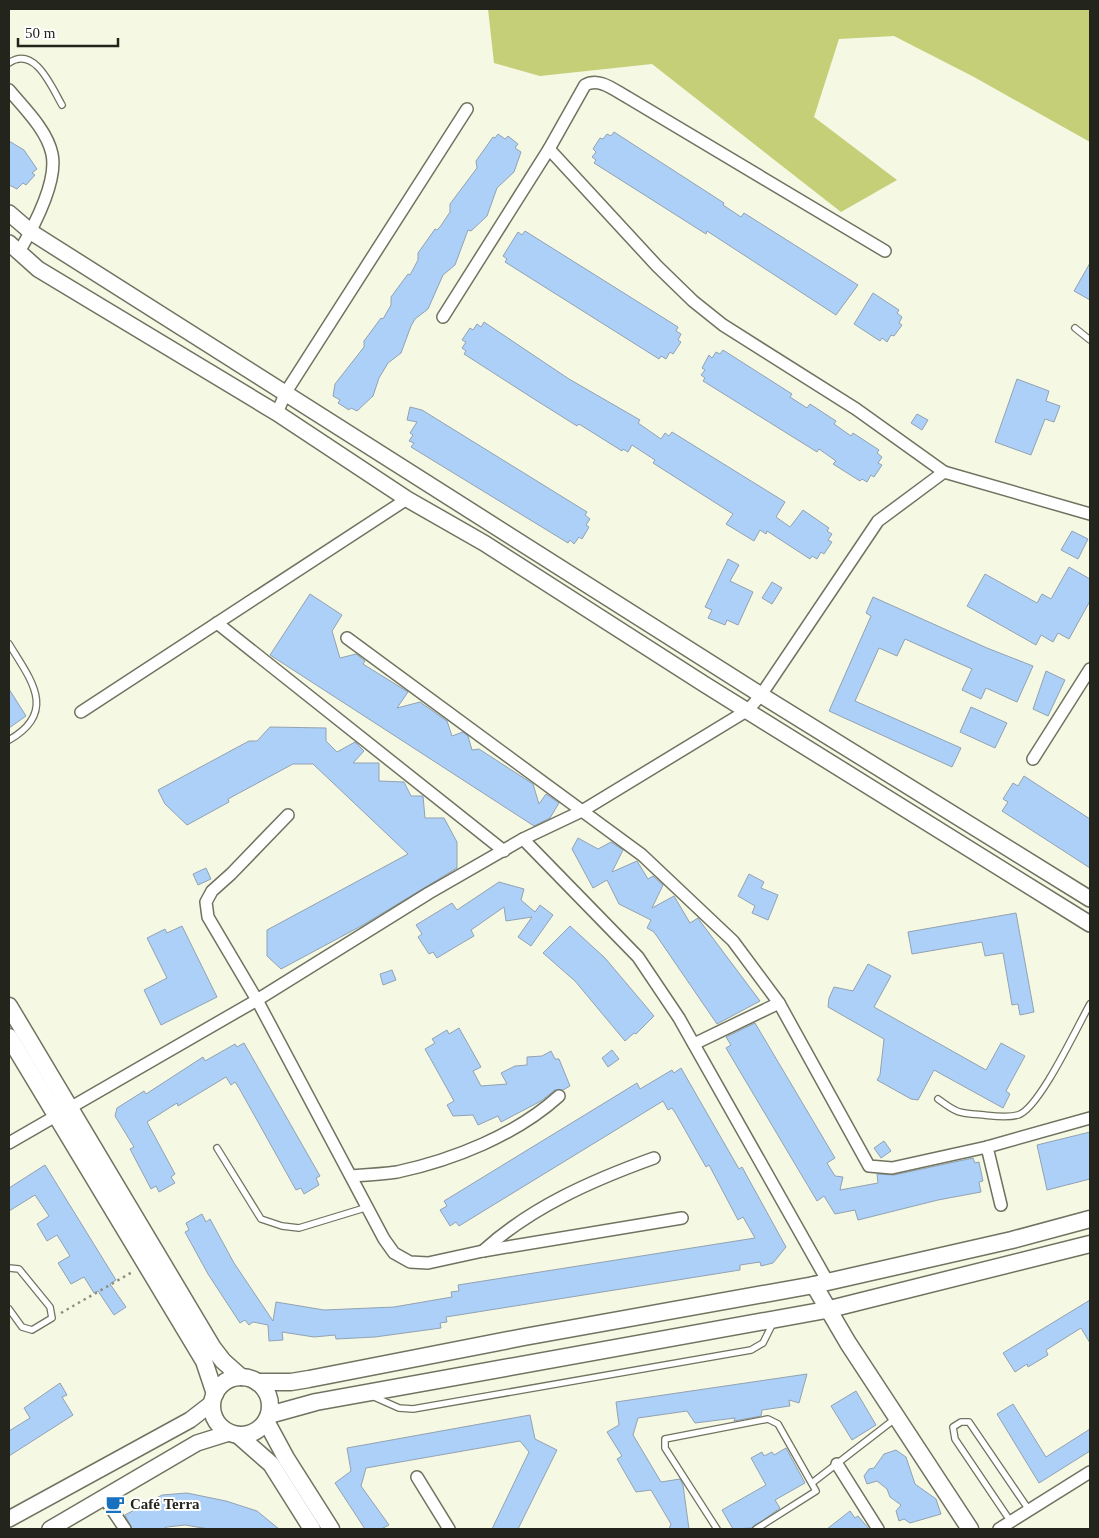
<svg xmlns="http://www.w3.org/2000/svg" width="1099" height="1538" viewBox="0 0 1099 1538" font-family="Georgia,serif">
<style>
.forest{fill:#c5cf78}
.building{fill:#acd0f7;stroke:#93a2b2}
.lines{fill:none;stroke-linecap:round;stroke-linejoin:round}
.service-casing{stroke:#707360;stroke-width:8}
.minor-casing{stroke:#707360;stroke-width:14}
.tertiary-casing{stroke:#707360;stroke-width:18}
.secondary-casing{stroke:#707360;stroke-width:19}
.path{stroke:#8e9081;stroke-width:2.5;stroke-dasharray:2.5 4;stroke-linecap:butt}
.service{stroke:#fff;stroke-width:5.5}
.minor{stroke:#fff;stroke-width:11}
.tertiary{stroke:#fff;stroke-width:15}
.secondary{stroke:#fff;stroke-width:16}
.labels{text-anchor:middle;stroke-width:4;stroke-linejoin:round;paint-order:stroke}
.poi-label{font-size:15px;font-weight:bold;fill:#23241c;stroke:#fff;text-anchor:start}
</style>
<rect width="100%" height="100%" fill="#f5f8e3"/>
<polygon class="forest" points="488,9 1090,9 1090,142 974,77 894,36 839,39 814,117 897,180 841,212 652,64 540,76 494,63"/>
<g class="building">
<polygon points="614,132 724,203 723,205 741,217 744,213 858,285 836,315 707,231 706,234 594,163 596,160 592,157 596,152 593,149 600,138 603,139 607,134 611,136"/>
<polygon points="498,134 505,139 508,136 518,144 515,148 521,152 514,172 497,188 487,216 471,231 468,230 455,265 443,275 428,309 415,319 411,326 401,353 388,363 379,378 373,396 357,411 351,408 349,410 338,403 340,400 333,396 335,384 364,347 364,341 381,318 383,319 391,305 391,297 408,274 410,275 418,260 418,253 435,229 437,230 440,227 450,212 450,204 477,168 476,161 493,137 495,138"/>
<polygon points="9,141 24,150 37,169 32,173 35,175 26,185 23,183 17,189 9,185"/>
<polygon points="525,231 678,327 676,331 681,334 678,340 681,342 673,354 670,352 666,359 661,356 659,359 505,262 507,259 503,256 518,232 522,235"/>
<polygon points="1090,263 1090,300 1074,291"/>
<polygon points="873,293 899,310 897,313 902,317 899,323 902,325 894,336 891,335 887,342 882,338 880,341 854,324"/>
<polygon points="484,322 569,379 640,420 638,423 661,439 665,433 669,436 672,432 785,502 776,517 790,527 803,510 829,528 827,531 832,534 828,540 832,542 824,554 821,552 817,559 812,556 810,559 767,531 766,534 760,530 754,541 726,524 733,514 653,463 655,460 632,445 628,452 623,449 622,451 579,424 577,426 534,399 464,354 466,351 462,348 466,342 462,340 470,328 473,330 477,324 481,327"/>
<polygon points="723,350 792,394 790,397 807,408 810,404 836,421 834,424 851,436 853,433 879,450 877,453 882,457 878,463 882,465 874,477 871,475 867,482 862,479 860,481 833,464 836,461 819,449 817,452 703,381 705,378 701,375 705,370 702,368 709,355 712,358 716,352 720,354"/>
<polygon points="1017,379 1049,391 1046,401 1060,406 1054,422 1045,419 1031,455 995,442"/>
<polygon points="410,407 422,410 587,512 585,515 590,519 586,525 589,527 582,539 579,537 574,544 570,540 568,543 411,447 414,443 409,441 413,435 410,433 417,422 407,420"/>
<polygon points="917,414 928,420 922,430 911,423"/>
<polygon points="1072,531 1088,539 1078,559 1061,550"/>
<polygon points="728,559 739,565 730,581 753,592 738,625 727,620 725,625 708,618 712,610 705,607"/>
<polygon points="1069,567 1090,579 1090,601 1069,639 1058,633 1053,642 1041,635 1036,645 967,606 985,574 1037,603 1042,594 1051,599"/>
<polygon points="772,582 782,588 772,604 762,598"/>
<polygon points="310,594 342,615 332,631 340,658 356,654 365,661 363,664 408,692 397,708 420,702 447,721 452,736 463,732 468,736 472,750 479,749 533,784 539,804 546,794 559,803 550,818 534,826 270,655"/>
<polygon points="873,597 987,648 1033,666 1017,702 986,688 981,699 962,690 972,669 905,639 897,656 879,648 855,701 961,748 952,767 829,711 871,616 866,613"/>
<polygon points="1046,671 1065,680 1048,716 1033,709"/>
<polygon points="9,689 26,716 9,728"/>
<polygon points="971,707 1007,723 995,748 960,732"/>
<polygon points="270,727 326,728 326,741 337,752 355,742 364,751 353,763 379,763 379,781 404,782 411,796 423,796 425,818 444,818 457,842 457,868 363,925 281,969 267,956 267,930 408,854 313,764 293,764 228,799 229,802 187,825 165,804 158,790 249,741 257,741"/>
<polygon points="1024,776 1090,819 1090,868 1002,811 1008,802 1003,799 1013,783 1018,786"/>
<polygon points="578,838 598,849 611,842 623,850 612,872 637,861 648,879 653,876 663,885 652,908 674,896 690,923 698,918 700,921 760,1001 717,1024 654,932 647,928 651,920 619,904 607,880 593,888 572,849"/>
<polygon points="206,868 211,879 198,885 193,874"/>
<polygon points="749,874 764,882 761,888 778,895 768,920 752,913 755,906 738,896"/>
<polygon points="499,882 524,889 521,900 535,912 540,905 553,915 531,946 518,937 532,917 506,921 504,907 471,930 474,936 462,943 437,958 433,952 429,954 418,937 422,934 416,925 452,903 457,910"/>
<polygon points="1016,913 1034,1012 1020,1015 1018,1004 1012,1005 1003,953 985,956 982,942 912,954 908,932"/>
<polygon points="182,926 217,997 161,1025 144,990 167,978 147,938 165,929 167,933"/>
<polygon points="570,926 605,958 654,1016 636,1034 634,1033 625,1041 575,981 543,953"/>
<polygon points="868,964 891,976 874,1007 986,1070 1001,1043 1025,1056 1006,1091 1010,1094 1003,1108 934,1070 918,1100 911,1099 877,1080 880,1075 884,1039 828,1007 829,998 834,987 853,991"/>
<polygon points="392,970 396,980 383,985 380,974"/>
<polygon points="755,1023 835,1158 827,1163 835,1176 843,1177 840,1190 878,1183 877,1174 894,1175 973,1158 975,1163 979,1162 983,1181 979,1182 981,1192 938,1200 858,1220 855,1210 835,1214 824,1196 817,1201 726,1048 731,1045 726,1037"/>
<polygon points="459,1028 481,1067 473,1071 481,1086 507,1084 501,1073 515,1066 527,1065 527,1057 542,1056 551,1051 555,1059 559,1059 570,1086 563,1090 555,1090 541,1101 501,1122 498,1116 478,1125 473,1115 453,1116 447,1105 454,1101 425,1049 435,1043 432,1039 447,1030 449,1034"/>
<polygon points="244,1043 320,1176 316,1178 319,1185 304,1194 301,1188 296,1190 239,1088 235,1082 231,1085 226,1077 178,1106 177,1103 147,1122 175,1174 171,1177 175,1183 159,1192 156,1186 151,1189 130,1149 134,1147 115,1116 117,1108 144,1091 146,1094 203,1057 205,1061 235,1044 237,1047"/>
<polygon points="612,1050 619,1059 608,1067 602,1058"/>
<polygon points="681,1068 739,1169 742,1167 786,1247 773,1263 761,1266 760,1262 740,1265 740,1270 446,1317 447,1322 440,1323 441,1328 375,1337 336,1339 335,1335 314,1337 282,1332 283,1340 269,1341 268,1325 253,1322 249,1325 245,1320 240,1323 208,1274 185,1232 189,1230 186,1223 202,1214 206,1222 210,1219 234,1263 273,1321 276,1302 324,1310 394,1307 452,1297 451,1292 459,1291 458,1285 755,1238 743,1217 738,1220 709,1165 706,1167 676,1114 672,1108 668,1110 663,1101 459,1226 456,1222 450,1226 440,1210 447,1206 444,1201 637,1083 640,1089 672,1070 674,1073"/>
<polygon points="1090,1132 1090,1179 1047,1190 1037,1145"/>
<polygon points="884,1141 891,1151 881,1158 874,1148"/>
<polygon points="45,1165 116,1280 110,1284 126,1307 114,1315 98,1291 94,1293 84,1277 71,1284 58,1263 70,1256 57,1235 47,1241 37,1224 49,1216 35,1195 9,1211 9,1188"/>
<polygon points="1090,1300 1090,1343 1081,1328 1046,1350 1048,1355 1028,1367 1027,1364 1015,1372 1003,1353"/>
<polygon points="807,1374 799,1403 789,1400 790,1406 762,1410 761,1416 734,1421 735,1418 695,1423 687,1411 638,1418 633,1435 661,1482 680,1479 683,1485 689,1529 669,1529 671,1524 651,1490 636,1492 617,1459 622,1456 607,1432 619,1425 616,1402"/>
<polygon points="60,1383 67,1395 62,1397 73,1415 9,1456 9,1431 30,1418 24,1408"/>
<polygon points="856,1391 876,1425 852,1440 831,1406"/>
<polygon points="1013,1404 1046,1457 1090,1429 1090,1451 1039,1483 997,1414"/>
<polygon points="530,1415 535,1439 557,1450 518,1529 492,1529 529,1452 520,1441 366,1468 361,1486 389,1525 381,1529 365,1529 335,1483 351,1471 347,1448"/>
<polygon points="786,1448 805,1483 775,1500 780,1508 752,1528 733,1529 722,1510 766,1485 751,1458 762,1452 764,1456 772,1452 774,1455"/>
<polygon points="896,1450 906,1457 915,1484 936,1499 941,1514 910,1523 904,1519 899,1521 896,1511 901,1505 890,1497 887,1489 877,1481 867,1484 864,1476 869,1469 874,1468 884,1454"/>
<polygon points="187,1493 226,1501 257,1511 279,1529 209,1529 185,1525 167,1527 163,1529 132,1529 125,1515 162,1495"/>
<polygon points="850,1511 855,1518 858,1516 869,1529 827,1529"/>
</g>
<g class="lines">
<g class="service-casing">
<g id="service">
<path d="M 9,63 C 35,45 52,88 62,105"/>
<polyline points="1075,328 1090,340"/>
<path d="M 9,644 C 31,680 58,712 9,740"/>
<path d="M 938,1099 C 958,1114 959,1113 984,1115 C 994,1116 1007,1118 1018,1115 C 1039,1109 1077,1027 1090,1004"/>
<polyline points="217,1148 261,1219 282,1226 299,1228 368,1207"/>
<polyline points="9,1268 19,1269 50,1307 52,1318 32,1330 22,1327 9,1309"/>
<polyline points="372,1396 399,1408 413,1409 751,1350 763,1343 773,1323"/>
<polyline points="812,1483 896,1418"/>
<polyline points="1011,1522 955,1439 953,1427 961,1422 969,1422 1029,1510"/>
<polyline points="717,1529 665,1448 665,1439 768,1419 778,1424 816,1491 756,1529"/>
</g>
</g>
<g class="minor-casing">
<g id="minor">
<path d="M 9,90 C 24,108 47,130 52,154 C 58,182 33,228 19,252"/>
<polyline points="549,149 657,266 693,301 723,325 856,409 944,472"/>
<path d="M 443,317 L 549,149 L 585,85 C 599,77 614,90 627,97 L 885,251"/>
<polyline points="277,413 286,392 467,109"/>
<polyline points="217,623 504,851"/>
<polyline points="347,638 642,855 733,941 779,1003"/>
<polyline points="81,712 407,499"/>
<polyline points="1033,759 1090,669"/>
<polyline points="288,815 231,874 212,891 206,902 208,917 257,1000 384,1239 394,1253 410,1262 428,1263 483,1251 682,1218"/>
<polyline points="523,839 638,957 679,1018 828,1282"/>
<polyline points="694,1044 779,1003 869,1166 892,1168 987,1147"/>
<polyline points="9,1143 257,1000 429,893 523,839 582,811 748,710 761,695 878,521 944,472 1090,514"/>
<path d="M 351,1176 C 366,1175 382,1174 397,1172 C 453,1160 516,1135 559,1096"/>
<polyline points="1001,1205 987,1147 1090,1118"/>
<path d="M 483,1251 C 531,1207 593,1180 654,1158"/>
<polyline points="837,1464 878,1529"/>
<polyline points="417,1477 449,1529"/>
<polyline points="105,1499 125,1529"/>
<polyline points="999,1529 1090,1472"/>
</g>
</g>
<g class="tertiary-casing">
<g id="tertiary">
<polyline points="9,213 31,232 761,695 1090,899"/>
<polyline points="9,243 38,269 277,413 407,499 484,543 704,684 1090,924"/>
<polyline points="9,1519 190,1420 212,1403"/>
<polyline points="50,1529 197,1443 229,1433"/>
</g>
</g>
<g class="secondary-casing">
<g id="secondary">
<polyline points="9,1006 213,1348 223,1361 241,1377"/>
<polyline points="9,1037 204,1361 215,1394"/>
<polyline points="814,1285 848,1343 970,1529"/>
<circle cx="241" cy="1406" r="29"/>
<polyline points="257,1382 291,1382 309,1379 524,1337 814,1285 1012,1240 1090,1219"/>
<polyline points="269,1415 316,1402 826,1310 1090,1244"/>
<polyline points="266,1421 286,1458 331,1529"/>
<polyline points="238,1435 271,1464 312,1529"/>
</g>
</g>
<polyline class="path" points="61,1313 134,1271"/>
<use href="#service" class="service"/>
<use href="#minor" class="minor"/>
<use href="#tertiary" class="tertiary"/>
<use href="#secondary" class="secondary"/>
</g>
<defs>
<g id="cafe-bare" transform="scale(1.5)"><path d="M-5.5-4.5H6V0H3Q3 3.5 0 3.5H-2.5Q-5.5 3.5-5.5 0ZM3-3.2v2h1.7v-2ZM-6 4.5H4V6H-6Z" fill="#1871bf" stroke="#fff" stroke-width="2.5" paint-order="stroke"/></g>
</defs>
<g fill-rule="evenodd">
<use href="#cafe-bare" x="115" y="1504"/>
</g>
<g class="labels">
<g class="poi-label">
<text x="130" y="1509">Café Terra</text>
</g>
</g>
<rect width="1099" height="1538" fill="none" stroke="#23241c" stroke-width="20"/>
<path d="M18 38v8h100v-8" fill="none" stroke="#23241c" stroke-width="2.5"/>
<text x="25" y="38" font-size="15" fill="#23241c" stroke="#ffffff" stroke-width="4" paint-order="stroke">50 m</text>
</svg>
